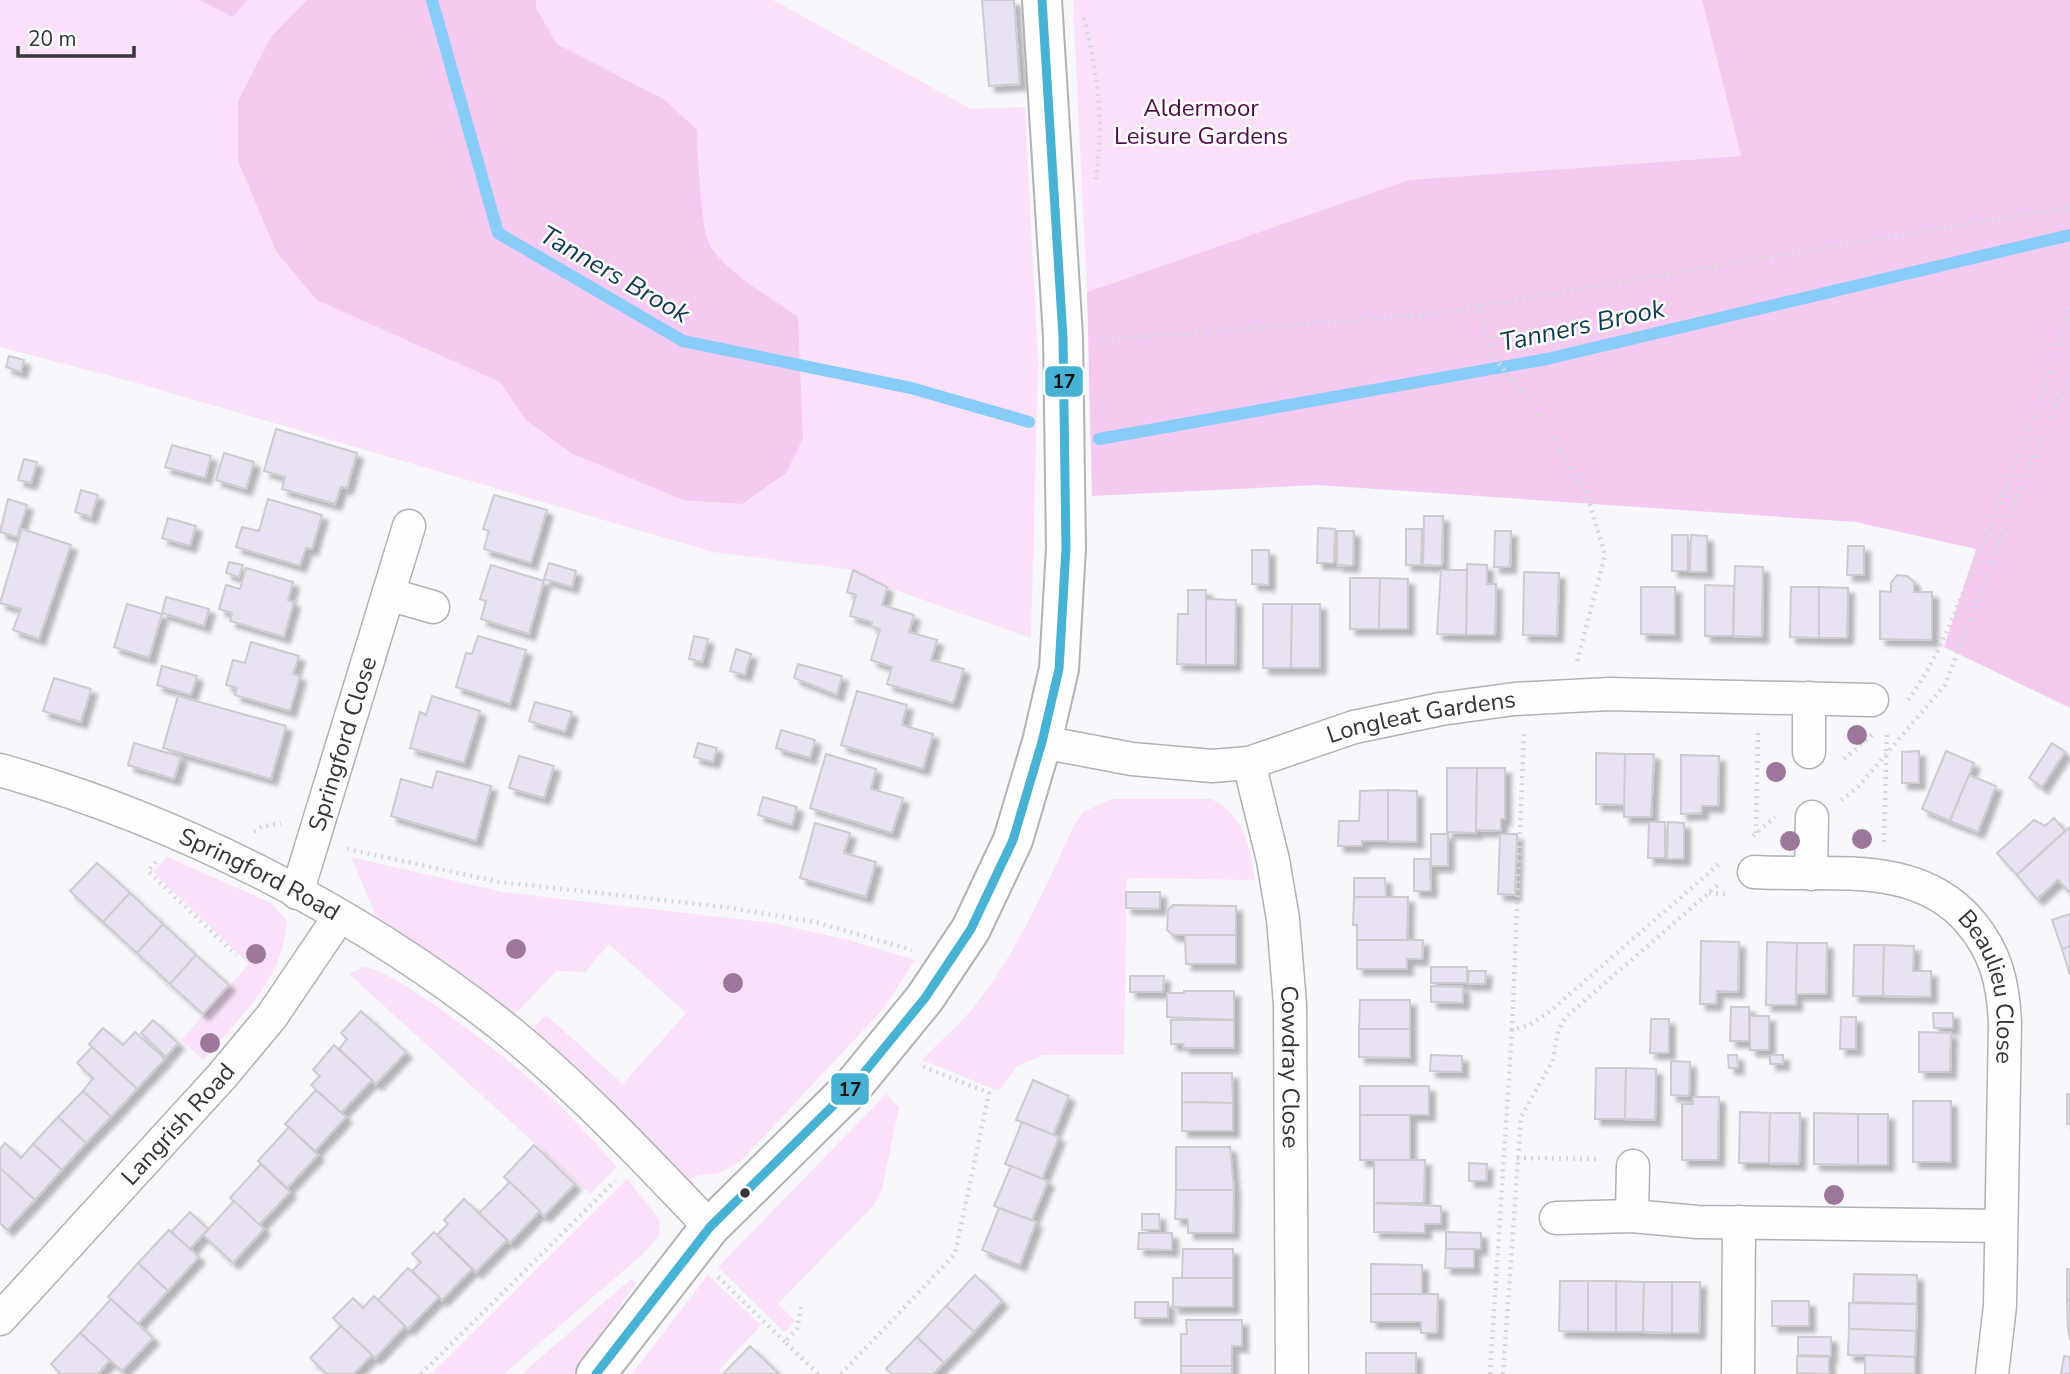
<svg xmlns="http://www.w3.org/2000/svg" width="2070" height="1374" viewBox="0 0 2070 1374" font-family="'Nunito Sans',sans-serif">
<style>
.green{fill:#fae1f9}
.forest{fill:#f5caf1}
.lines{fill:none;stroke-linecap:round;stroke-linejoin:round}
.stream{stroke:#88ccf8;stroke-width:12}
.building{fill:#e9e2f2;stroke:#cccbcf;stroke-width:2;filter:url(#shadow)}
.street-casing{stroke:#b1b1b6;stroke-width:35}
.secondary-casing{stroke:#b1b1b6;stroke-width:42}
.path{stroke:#d7d7da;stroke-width:4.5;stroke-dasharray:2 5;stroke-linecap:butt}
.street{stroke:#fefeff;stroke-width:32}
.secondary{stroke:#fefeff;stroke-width:38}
.bus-1-casing{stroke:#fff;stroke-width:14}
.bus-1{stroke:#47b2d4;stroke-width:9}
.tree{fill:#9c769b}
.bus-dot{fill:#343439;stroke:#fff;stroke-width:2.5}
.labels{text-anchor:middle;stroke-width:5;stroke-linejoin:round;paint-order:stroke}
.park-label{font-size:24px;fill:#510c4c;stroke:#fff}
.street-label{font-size:24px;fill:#343439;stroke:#fff}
.water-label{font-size:26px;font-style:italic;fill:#113b53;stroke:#fff}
.line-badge{stroke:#fff;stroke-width:2.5}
.pale-badge-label{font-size:19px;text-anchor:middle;font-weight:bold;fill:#111}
</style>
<defs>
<filter id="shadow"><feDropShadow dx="6" dy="6" stdDeviation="2" flood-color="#0004"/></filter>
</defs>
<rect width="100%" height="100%" fill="#f7f7fc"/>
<g class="green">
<polygon points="0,0 199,0 232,16 247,0 773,0 971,109 1025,107 1038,363 1031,638 887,587 853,570 713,552 137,383 0,347"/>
<polygon points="1073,0 1702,0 1741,156 1409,180 1087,292"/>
<path d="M 1112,799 L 1211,799 C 1244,814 1250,847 1255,880 L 1127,878 L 1124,1055 L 1043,1055 L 1016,1067 L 1001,1089 L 996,1090 L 922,1060 C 939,1042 959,1025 975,1006 C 1018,950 1045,889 1074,825 L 1083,812 Z"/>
<path d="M 167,857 L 271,903 L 286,920 C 287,976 237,1020 203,1060 L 181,1040 L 249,964 L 153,872 Z"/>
<polygon points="351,857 502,892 772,923 845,939 915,960 884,1008 740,1162 717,1174 699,1175 684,1182 531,1030 546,1015 623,1084 686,1013 609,944 585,972 557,971 513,1016 381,928"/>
<path d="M 363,967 C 399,969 524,1072 555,1101 C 577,1122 597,1145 617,1167 L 590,1194 L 349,974 Z"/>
<polygon points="886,1094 899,1107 882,1190 873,1206 778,1304 795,1321 784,1332 718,1267"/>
<polygon points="627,1179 660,1220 659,1235 645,1252 504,1374 431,1374"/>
<polygon points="708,1275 761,1325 719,1370 722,1374 632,1374"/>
<polygon points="631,1279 636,1283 573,1374 522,1374"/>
</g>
<g class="forest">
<polygon points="199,0 247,0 233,17"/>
<path d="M 307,0 L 536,0 L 536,8 L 557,44 L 665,100 L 697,130 C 698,154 700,233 712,249 C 733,277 770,297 798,317 L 803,439 L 786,473 L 742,504 L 683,500 L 571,453 L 526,420 L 500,382 L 317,300 L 277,253 L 238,161 L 238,101 L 271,37 Z"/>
<polygon points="1702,0 2070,0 2070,708 1944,647 1976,549 1856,522 1318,485 1092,496 1087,292 1409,180 1741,156"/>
</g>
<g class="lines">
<g class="stream">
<polyline points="432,0 498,233 683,341 911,388 1029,422"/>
<polyline points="1099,439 1547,359 2070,235"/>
</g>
</g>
<g class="building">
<polygon points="982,0 1014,0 1020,84 989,86"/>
<polygon points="9,356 24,360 21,372 6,367"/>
<polygon points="276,429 357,453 347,488 341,487 335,504 282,489 285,477 264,471"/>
<polygon points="172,445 211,456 205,478 165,467"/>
<polygon points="224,453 254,462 246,489 216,480"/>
<polygon points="24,459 37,462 31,483 18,480"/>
<polygon points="81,490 98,495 91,517 75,512"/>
<polygon points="494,495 547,510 531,563 484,549 489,531 483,529"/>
<polygon points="8,499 27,505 17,537 0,532"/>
<polygon points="268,499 322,515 312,549 306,548 300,566 236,547 242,527 259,531"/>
<polygon points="1424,516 1443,516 1442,566 1423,565"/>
<polygon points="168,518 196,526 190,546 162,538"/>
<polygon points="1318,528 1335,529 1334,563 1317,563"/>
<polygon points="22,529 71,545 39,639 13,630 21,609 0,603"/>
<polygon points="1406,529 1422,529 1421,565 1406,565"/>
<polygon points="1337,531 1354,531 1353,566 1337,565"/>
<polygon points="1495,531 1511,531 1510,567 1494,567"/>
<rect x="1672" y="535" width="16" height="36"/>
<polygon points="1691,535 1707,536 1707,572 1690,572"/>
<polygon points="1848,546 1864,546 1864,575 1847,575"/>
<polygon points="1252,550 1269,550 1269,585 1252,584"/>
<polygon points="229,562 243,565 239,577 226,573"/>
<polygon points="549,563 576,571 572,587 544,579"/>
<polygon points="1467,564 1487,565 1487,584 1496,584 1495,635 1466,635"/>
<polygon points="491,565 544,581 529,634 481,619 486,601 480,599"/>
<polygon points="1735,566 1763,567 1762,637 1733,636"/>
<polygon points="246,568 293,582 288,600 294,602 284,637 230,621 232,613 219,609 226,585 240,589"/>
<polygon points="853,570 887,587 882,605 914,615 909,632 937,640 931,660 964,669 953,703 887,684 892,667 871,660 880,629 871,626 872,622 850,616 856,595 847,592"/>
<polygon points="1441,570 1467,570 1466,635 1437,634"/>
<polygon points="1524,572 1559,573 1557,636 1523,635"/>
<polygon points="1897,575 1907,576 1914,582 1914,592 1932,592 1932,640 1880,639 1880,591 1891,592 1891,583"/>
<polygon points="1350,578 1380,578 1379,629 1350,629"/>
<polygon points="1380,578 1408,579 1408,629 1379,629"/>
<polygon points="1705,585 1734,586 1733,636 1705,636"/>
<polygon points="1641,587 1675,587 1675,635 1641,634"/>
<polygon points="1791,587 1819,587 1819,638 1790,637"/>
<polygon points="1819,587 1848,588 1847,638 1819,638"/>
<polygon points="1188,590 1206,590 1206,665 1177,664 1178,614 1188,614"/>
<polygon points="166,597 209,609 204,626 162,613"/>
<polygon points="1206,599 1236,600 1235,665 1206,665"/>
<polygon points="127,604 162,614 149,658 114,647"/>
<polygon points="1263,604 1292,604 1291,668 1263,668"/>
<polygon points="1292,604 1320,604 1320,668 1291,668"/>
<polygon points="478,636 526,650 510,704 456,687 466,653 472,654"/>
<polygon points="694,636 708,639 702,662 689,659"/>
<polygon points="251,642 299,656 293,674 300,676 290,711 235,695 237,688 226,685 233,660 245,663"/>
<polygon points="736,649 751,654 745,675 730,671"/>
<polygon points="798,664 842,676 837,695 794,678"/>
<polygon points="162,666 197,676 191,695 157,685"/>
<polygon points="54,678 91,689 81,722 43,711"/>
<polygon points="857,691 907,705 902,725 933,734 923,769 841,745"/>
<polygon points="178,696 286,726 271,779 163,748"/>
<polygon points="432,696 480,711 464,763 410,748 420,712 426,715"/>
<polygon points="535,702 572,712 565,732 529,721"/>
<polygon points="781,730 815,740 810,758 776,748"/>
<polygon points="134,743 181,757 174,779 128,765"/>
<polygon points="698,743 717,748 713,762 694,757"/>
<polygon points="2052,743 2065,752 2042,787 2029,778"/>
<polygon points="1919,751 1919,783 1902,783 1902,752"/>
<polygon points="1946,751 1974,763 1950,821 1922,809"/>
<polygon points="1596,753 1625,754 1625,805 1596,804"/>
<polygon points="826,754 876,769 871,789 903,798 892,833 810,808"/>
<polygon points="1625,754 1654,754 1651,817 1624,817"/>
<polygon points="1681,755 1719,756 1718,806 1702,806 1702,813 1681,814"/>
<polygon points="519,756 554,766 544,798 509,788"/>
<polygon points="1447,768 1477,768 1476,833 1447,832"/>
<polygon points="1477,768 1505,768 1505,819 1501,819 1501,831 1476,830"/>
<polygon points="437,771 491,786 476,841 391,816 401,779 432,788"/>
<polygon points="1969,775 1996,786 1978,832 1950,821"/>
<polygon points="1388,790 1388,841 1362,841 1362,846 1338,846 1339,821 1359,821 1360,791"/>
<polygon points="1388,790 1417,791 1417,842 1388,841"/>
<polygon points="763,797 797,807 792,825 758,815"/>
<polygon points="2054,818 2065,831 2017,875 1997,853 2034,820 2045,826"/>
<polygon points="1649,822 1665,822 1665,858 1648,858"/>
<polygon points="1668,822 1684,823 1684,859 1667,859"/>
<polygon points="815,823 850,833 844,853 876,862 866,897 800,878"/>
<polygon points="2070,827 2070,893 2058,880 2037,899 2017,875"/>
<rect x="1431" y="834" width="17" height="32"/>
<polygon points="1500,834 1517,834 1515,895 1498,894"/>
<polygon points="1414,859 1430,859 1431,891 1414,891"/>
<polygon points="97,863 130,893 103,922 70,891"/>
<polygon points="1354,878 1385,878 1386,897 1354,897"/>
<polygon points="1126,892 1160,892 1160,909 1126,908"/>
<polygon points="130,893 163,924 137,953 103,922"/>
<polygon points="1354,897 1408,897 1407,940 1357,940 1357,925 1353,925"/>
<polygon points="1173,905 1236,906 1236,935 1173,935 1167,930 1168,910"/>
<polygon points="2070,914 2070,946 2062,949 2052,920"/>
<polygon points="163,924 196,955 170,984 137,953"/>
<polygon points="1185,935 1236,935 1236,964 1186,964"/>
<polygon points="1357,940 1423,940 1422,959 1407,959 1407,969 1357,969"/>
<polygon points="1701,941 1739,942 1738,992 1717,991 1716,1004 1700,1004"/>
<polygon points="1767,942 1797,943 1796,1005 1766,1005"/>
<polygon points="1797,943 1827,943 1826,994 1796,994"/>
<polygon points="1854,945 1884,945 1883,996 1853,996"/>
<polygon points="1884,945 1914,946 1913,971 1931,971 1931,997 1883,996"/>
<polygon points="2070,946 2070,975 2062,949"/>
<polygon points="196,955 229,985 203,1014 170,984"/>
<rect x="1431" y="967" width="36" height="16"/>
<polygon points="1469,971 1486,971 1485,984 1468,984"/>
<polygon points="1130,976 1164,976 1163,992 1130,992"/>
<polygon points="1431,986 1463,987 1463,1003 1431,1002"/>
<polygon points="1184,991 1234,991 1234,1020 1167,1017 1167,993 1184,993"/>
<polygon points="1360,1000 1410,1000 1410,1029 1359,1029"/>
<polygon points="1731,1007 1749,1007 1749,1041 1730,1041"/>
<polygon points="361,1011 406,1052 376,1084 339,1049 347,1039 341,1033"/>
<polygon points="1933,1013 1953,1013 1953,1028 1934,1028"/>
<rect x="1750" y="1016" width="19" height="34"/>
<polygon points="1841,1017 1856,1017 1856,1049 1840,1049"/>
<polygon points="1651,1019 1669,1019 1669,1053 1650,1053"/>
<polygon points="153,1020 178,1043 166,1057 141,1033"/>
<polygon points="1171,1020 1234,1020 1234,1048 1184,1048 1183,1044 1171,1044"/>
<polygon points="103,1028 123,1045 135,1032 165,1059 137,1089 89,1044"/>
<polygon points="1359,1029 1410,1029 1410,1058 1359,1057"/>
<polygon points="1919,1032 1951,1033 1950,1072 1919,1072"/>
<polygon points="334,1045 372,1080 341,1113 311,1085 320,1076 313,1070"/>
<polygon points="92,1047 137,1089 111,1117 83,1091 93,1078 77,1063"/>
<polygon points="1431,1055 1462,1056 1462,1072 1430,1071"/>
<polygon points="1728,1055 1737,1055 1738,1068 1729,1068"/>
<rect x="1770" y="1055" width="13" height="9"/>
<polygon points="1671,1061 1690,1062 1689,1096 1671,1095"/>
<polygon points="1596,1068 1626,1068 1625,1119 1595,1119"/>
<polygon points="1626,1068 1656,1069 1655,1120 1625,1119"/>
<polygon points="1182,1073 1232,1073 1233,1103 1182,1102"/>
<polygon points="1033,1080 1069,1096 1053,1135 1016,1120"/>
<rect x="1360" y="1086" width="69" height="29"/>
<polygon points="316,1090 346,1117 315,1151 285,1124"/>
<polygon points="83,1091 111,1117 86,1143 58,1117"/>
<rect x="2067" y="1094" width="3" height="30"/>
<polygon points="1693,1097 1719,1097 1718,1160 1682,1160 1682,1104 1693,1104"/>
<rect x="1913" y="1101" width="38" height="61"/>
<polygon points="1182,1102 1233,1103 1233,1131 1182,1131"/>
<polygon points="1740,1112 1770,1113 1769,1163 1739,1163"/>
<polygon points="1770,1113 1800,1113 1799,1164 1769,1163"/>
<polygon points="1814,1113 1858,1114 1858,1165 1814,1164"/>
<rect x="1858" y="1114" width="30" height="51"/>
<rect x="1360" y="1115" width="50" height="45"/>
<polygon points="58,1117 86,1143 62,1170 33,1144"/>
<polygon points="1022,1122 1059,1137 1042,1179 1005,1164"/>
<polygon points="289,1127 318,1155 287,1188 258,1161"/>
<polygon points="5,1143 21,1158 33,1144 62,1170 35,1200 0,1168 0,1149"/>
<polygon points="534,1145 575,1184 544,1216 504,1177"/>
<polygon points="1176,1147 1230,1147 1234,1190 1176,1190"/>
<polygon points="1374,1160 1425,1160 1424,1203 1374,1203"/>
<polygon points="1469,1163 1487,1164 1486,1181 1469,1181"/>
<polygon points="261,1164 290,1192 259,1225 230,1198"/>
<polygon points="1011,1166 1048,1181 1032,1220 994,1206"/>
<polygon points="0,1168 35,1200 7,1230 0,1223"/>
<polygon points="510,1182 540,1211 510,1243 479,1213"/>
<polygon points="1176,1190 1234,1190 1233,1233 1188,1233 1188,1219 1175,1219"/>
<polygon points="464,1199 507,1240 476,1272 437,1235 448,1224 444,1220"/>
<polygon points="234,1201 264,1229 233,1263 203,1235"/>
<polygon points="1374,1203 1441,1206 1441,1224 1425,1224 1425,1233 1374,1232"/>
<polygon points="999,1208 1036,1222 1020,1265 982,1250"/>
<polygon points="190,1212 208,1229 190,1249 171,1232"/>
<polygon points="1142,1214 1159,1214 1160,1230 1142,1230"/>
<polygon points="169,1230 199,1257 168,1291 138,1263"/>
<polygon points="434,1232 472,1269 442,1300 412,1271 421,1262 412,1254"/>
<polygon points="1446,1232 1481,1233 1481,1249 1446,1249"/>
<polygon points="1139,1233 1172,1233 1172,1250 1138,1249"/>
<polygon points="1183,1249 1233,1249 1233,1278 1182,1278"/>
<polygon points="1446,1249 1474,1249 1474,1268 1445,1268"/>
<polygon points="138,1263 168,1291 138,1324 108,1297"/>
<polygon points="1371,1264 1422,1265 1422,1294 1371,1294"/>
<polygon points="408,1268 439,1297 408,1329 378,1300"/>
<rect x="2067" y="1269" width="3" height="31"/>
<polygon points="1854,1274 1917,1275 1917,1304 1853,1302"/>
<polygon points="975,1275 1002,1301 974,1332 946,1306"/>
<rect x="1173" y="1278" width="60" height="29"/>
<polygon points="1560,1281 1588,1281 1588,1332 1559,1331"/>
<rect x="1588" y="1281" width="28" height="51"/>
<polygon points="1616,1281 1644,1282 1643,1332 1616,1332"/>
<polygon points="1644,1282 1672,1282 1672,1333 1643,1332"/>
<polygon points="1672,1282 1700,1282 1699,1333 1672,1333"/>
<polygon points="1371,1294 1438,1294 1437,1333 1421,1333 1421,1322 1371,1322"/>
<polygon points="374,1296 405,1326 375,1358 333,1318 353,1298 363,1308"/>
<polygon points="111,1299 153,1338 122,1371 80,1333"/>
<polygon points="2067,1300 2070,1300 2070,1340 2068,1330"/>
<rect x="1772" y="1301" width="37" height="25"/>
<rect x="1135" y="1302" width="33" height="16"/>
<polygon points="1849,1303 1917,1304 1916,1331 1849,1329"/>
<polygon points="946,1306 974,1332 944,1363 917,1337"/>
<polygon points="1186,1320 1242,1320 1242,1346 1232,1346 1232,1366 1181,1366 1181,1334 1187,1334"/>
<polygon points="341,1326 372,1355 354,1374 327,1374 310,1358"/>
<polygon points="1849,1329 1916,1331 1915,1357 1848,1355"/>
<polygon points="80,1333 110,1360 98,1374 61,1374 51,1364"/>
<polygon points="917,1337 944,1363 933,1374 892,1374 886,1369"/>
<polygon points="1798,1337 1831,1337 1831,1356 1798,1355"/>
<polygon points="750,1346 779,1374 723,1374"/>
<rect x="1366" y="1353" width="50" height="21"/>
<polygon points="1865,1355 1915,1357 1915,1374 1865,1374"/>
<polygon points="1797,1356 1829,1357 1829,1374 1797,1373"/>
<polygon points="2064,1356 2070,1357 2070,1374 2061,1374"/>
<rect x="1181" y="1366" width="51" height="8"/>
</g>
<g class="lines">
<g class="street-casing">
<g id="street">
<polyline points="388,594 433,607"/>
<path id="s1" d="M 1042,742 L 1132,759 L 1212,766 L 1249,763 L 1354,727 L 1441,709 L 1514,699 L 1609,694 L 1872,700"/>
<polyline points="1809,752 1809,698"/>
<path id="s2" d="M 1249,763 L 1273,860 L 1283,919 L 1290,1004 L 1292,1374"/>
<path id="s3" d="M 0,770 C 179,821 355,910 501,1025 C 577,1086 643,1157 710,1227"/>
<path id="s4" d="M 1754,872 C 1829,877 1917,858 1971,923 C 1996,953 2003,983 2005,1022 L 2000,1306 L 1992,1374"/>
<polyline points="1811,874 1812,817"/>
<path id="s5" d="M 297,893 L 409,526"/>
<polyline points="1632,1216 1633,1166"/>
<polyline points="1556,1218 1632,1216 1697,1222 2001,1226"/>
<path id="s6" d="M 0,1319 L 222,1076 L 272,1016 L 339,917"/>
<polyline points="1738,1374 1739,1222"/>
</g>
</g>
<g class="secondary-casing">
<polyline id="secondary" points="596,1374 710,1227 854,1085 925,998 971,929 1013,840 1042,742 1059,669 1066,548 1063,337 1042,0"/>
</g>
<g class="path">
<path d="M 1084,18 C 1098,74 1105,126 1095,182"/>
<polyline points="1480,304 1492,354 1539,416 1587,495 1605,555 1577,662"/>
<polyline points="1101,340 1433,314 2070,207"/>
<path d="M 1908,700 C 1940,657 1957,606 1978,556 C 2012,473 2047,391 2070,304"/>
<polyline points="1844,759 1872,735"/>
<polyline points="1841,800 1858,787 1945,685 2015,501 2070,373"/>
<polyline points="254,832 261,827 281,823"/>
<polyline points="1756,833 1758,733"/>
<polyline points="1753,836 1775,817"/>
<polyline points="1884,842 1887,732"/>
<polyline points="347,849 500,882 725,907 815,922 912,950"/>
<polyline points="156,862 148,871 236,955"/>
<polyline points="1709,893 1728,894"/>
<polyline points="1512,1030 1524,733"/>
<polyline points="1517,1158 1600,1159"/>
<polyline points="718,1277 785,1342"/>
<polyline points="801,1307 797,1329 785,1342 818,1374"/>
<polyline points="421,1374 615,1181"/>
<polyline points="841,1374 955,1254 989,1093 919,1065"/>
<polyline points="1490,1374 1512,1030 1529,1025 1549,1012 1719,864"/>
<polyline points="1503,1374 1521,1117 1553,1060 1558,1031 1566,1017 1720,883"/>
</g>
<use href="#street" class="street"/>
<use href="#secondary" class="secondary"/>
<g class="bus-1-casing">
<polyline id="bus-1" points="596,1374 710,1227 854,1085 925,998 971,929 1013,840 1042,742 1059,669 1066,548 1063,337 1042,0"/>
</g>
<use href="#bus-1" class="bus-1"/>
</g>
<g class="tree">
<circle cx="1857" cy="735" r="10"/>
<circle cx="1776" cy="772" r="10"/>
<circle cx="1862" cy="839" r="10"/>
<circle cx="1790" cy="841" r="10"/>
<circle cx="516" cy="949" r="10"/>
<circle cx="256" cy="954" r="10"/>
<circle cx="733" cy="983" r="10"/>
<circle cx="210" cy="1043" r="10"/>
<circle cx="1834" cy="1195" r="10"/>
</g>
<circle class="bus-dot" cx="745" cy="1193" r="6"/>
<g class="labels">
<g class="park-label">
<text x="1201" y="116">Aldermoor<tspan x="1201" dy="28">Leisure Gardens</tspan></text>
</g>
<g class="street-label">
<text dy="8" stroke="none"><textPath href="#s1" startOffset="388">Longleat Gardens</textPath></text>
<text dy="8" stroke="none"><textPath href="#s5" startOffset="156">Springford Close</textPath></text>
<text dy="8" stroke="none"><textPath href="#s3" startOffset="280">Springford Road</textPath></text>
<text dy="8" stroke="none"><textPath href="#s4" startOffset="299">Beaulieu Close</textPath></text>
<text dy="8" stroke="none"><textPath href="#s2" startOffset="308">Cowdray Close</textPath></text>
<text dy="8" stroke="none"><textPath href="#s6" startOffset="264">Langrish Road</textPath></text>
</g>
<g class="water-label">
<text transform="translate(615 274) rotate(30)" y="9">Tanners Brook</text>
<text transform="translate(1582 325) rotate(-12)" y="9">Tanners Brook</text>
</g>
</g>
<g class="line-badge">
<rect x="1044" y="365" width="40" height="33" rx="7" fill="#47b2d4"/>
<rect x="830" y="1072" width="40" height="34" rx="7" fill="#47b2d4"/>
</g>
<g class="pale-badge-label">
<text x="1064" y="388">17</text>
<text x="850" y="1096">17</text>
</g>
<path d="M18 46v10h116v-10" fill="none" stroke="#343439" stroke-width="3.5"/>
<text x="28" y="46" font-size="21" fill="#343439" stroke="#ffffff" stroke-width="5" paint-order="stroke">20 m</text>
</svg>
